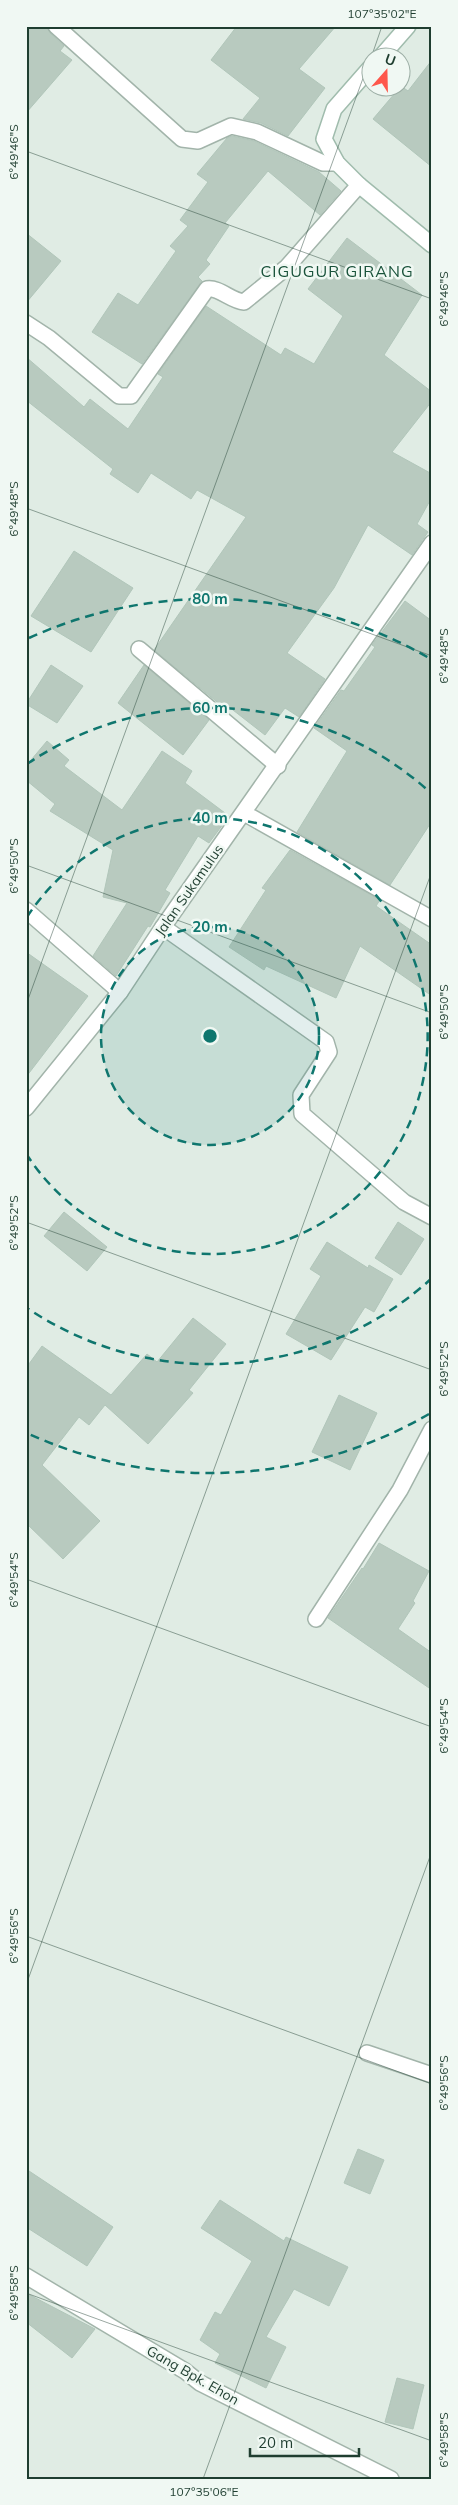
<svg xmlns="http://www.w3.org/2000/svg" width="458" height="2505" viewBox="0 0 458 2505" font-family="Mulish,sans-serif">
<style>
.building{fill:#b8cabf;stroke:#b1c6ba}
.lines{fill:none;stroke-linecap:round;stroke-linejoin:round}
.street-casing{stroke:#a2b4aa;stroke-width:18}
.secondary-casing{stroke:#a0bcad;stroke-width:18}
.street{stroke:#fff;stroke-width:15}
.secondary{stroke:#fff;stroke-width:15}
.ticks{fill:none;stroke:#1f3e30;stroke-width:1;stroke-opacity:0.45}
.ring{fill:none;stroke:#0f766e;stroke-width:2.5;stroke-dasharray:9 6}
.labels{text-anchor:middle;stroke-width:5;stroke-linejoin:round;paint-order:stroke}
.street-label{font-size:14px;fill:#1f3e30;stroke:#f0f8f3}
.quarter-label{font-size:16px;letter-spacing:1px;fill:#19523a;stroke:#f0f8f3}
.centre{fill:#0f766e;stroke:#f0f8f3;stroke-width:2.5}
.ring-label{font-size:15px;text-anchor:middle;font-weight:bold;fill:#0f766e;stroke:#f0f8f3;stroke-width:5;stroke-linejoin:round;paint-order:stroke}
.neatline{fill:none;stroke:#1f3e30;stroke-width:2}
.ticks-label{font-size:12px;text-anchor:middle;fill:#1f3e30}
</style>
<rect width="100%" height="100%" fill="#e0ece4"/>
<g class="building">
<polygon points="26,26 47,26 50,33 64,46 60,51 72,60 26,113"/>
<polygon points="237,26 336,26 299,69 325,88 288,136 261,123 243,119 260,98 211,60"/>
<polygon points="432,60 432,167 373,119 401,86 408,91"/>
<polygon points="232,136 254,141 319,172 341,191 320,215 268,171 225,223 229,226 206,260 210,264 198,277 202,281 142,364 92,332 118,293 138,305 176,251 170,246 188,226 180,220 208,182 197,174 227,138"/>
<polygon points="26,233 61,261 26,303"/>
<polygon points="347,238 422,295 384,355 432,392 432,401 392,452 432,474 432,497 417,524 428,532 412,555 368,525 334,588 287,653 325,679 299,717 285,708 265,735 224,703 222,706 154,650 246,517 197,490 191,499 151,473 138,493 110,474 113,469 26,400 26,357 84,407 90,399 128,429 163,377 158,374 206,306 281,355 285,348 314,364 343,316 308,289"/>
<polygon points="74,551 133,588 91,652 31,616"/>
<polygon points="405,601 432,621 432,821 390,885 297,832 347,751 314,728 341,690 344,691 375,647 372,645"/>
<polygon points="51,665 83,686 57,723 26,704"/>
<polygon points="144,665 209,720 183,755 118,703"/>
<polygon points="47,741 69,760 64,766 122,810 162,751 192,771 185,783 229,816 209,843 198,836 165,890 170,893 150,927 148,926 116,976 93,956 127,903 103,897 113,850 50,811 55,804 26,780 26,766"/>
<polygon points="290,850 380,900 376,906 432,945 432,996 360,946 336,998 266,966 264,970 229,947 266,890 262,888"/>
<polygon points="26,952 88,996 26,1077"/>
<polygon points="64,1212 107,1247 87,1271 44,1236"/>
<polygon points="398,1222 424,1239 401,1275 375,1258"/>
<polygon points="327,1242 368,1268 369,1265 393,1279 374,1312 365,1307 331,1360 286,1334 321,1276 310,1269"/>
<polygon points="193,1318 226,1344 189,1390 193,1393 148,1444 105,1405 89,1425 79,1417 42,1465 100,1521 63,1559 26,1523 26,1368 42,1346 111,1395 147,1354 157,1362"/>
<polygon points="339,1395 377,1413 350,1470 312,1452"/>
<polygon points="379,1543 429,1571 413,1601 415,1603 398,1629 432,1653 432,1690 328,1618 362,1568 363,1569"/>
<polygon points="358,2149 384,2160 370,2194 344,2183"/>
<polygon points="26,2169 113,2227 87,2266 26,2227"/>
<polygon points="220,2200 284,2241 286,2237 348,2267 329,2306 294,2289 266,2337 286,2347 266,2388 215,2363 220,2354 200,2340 215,2312 221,2315 252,2261 201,2228"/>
<polygon points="26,2293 95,2329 72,2358 26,2322"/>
<polygon points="397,2378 424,2385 413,2429 385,2422"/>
</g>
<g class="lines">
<g class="street-casing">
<g id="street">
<polyline points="56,26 182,139 198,141 231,126 257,132 323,163 337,163"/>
<path d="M 26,323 L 49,338 L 119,396 L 131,396 L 207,289 C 219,287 231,301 244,302 L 287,267 L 359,185"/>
<polyline points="139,649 278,766"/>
<polyline points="244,813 432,919"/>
<polyline points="26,910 120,992"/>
<polyline points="163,927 326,1042 329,1052 301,1095 302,1114 404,1202 432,1217"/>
<polyline points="26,1108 120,992 163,927 432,543"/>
<polyline points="316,1619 400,1490 432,1429"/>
<polyline points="367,2053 432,2075"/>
<polyline points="26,2276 185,2371 200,2383 391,2479"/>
</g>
</g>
<g class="secondary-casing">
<g id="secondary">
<polyline points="380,58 408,26"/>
<polyline points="370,68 334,109 324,139 337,163 359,185 432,245"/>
</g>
</g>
<use href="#street" class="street"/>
<use href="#secondary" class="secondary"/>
</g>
<path class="ticks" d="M 371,58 L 382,26M 26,151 L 432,299M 26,508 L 432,656M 26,865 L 432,1013M 26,1005 L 370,59M 26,1222 L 432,1370M 26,1579 L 432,1727M 26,1936 L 432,2084M 26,1985 L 432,871M 26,2293 L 432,2441M 203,2479 L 432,1851"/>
<circle cx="210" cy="1036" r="109" fill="#0f766e" fill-opacity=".12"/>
<g class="ring">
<circle cx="210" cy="1036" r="109"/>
<path d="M27 917A218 218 0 1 1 27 1155"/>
<path d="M432 1278A328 328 0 0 1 27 1308M27 764A328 328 0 0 1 432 794"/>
<path d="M429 1414A437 437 0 0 1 29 1434M29 638A437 437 0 0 1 429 658"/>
</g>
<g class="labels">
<g class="street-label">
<text transform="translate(189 890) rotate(-55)" y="5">Jalan Sukamulus</text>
<text transform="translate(193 2375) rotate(30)" y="5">Gang Bpk. Ehon</text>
</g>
<g class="quarter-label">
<text x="337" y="277">CIGUGUR GIRANG</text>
</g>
</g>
<circle cx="210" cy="1036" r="8" class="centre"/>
<g class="ring-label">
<text x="210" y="604">80 m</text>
<text x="210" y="713">60 m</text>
<text x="210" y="823">40 m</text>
<text x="210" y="932">20 m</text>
</g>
<rect width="458" height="2505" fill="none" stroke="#f0f8f3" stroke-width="55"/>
<g transform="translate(386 72) rotate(20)"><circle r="24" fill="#f0f8f3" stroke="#9caea5"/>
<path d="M0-4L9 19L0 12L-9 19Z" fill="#fe574b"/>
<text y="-8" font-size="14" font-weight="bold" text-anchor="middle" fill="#1f3e30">U</text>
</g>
<path d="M250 2448v8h109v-8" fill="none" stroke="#1f3e30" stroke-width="2.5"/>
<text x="258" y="2448" font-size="15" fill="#1f3e30" stroke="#f0f8f3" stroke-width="4" paint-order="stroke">20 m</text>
<rect x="28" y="28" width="402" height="2450" class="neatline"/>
<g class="ticks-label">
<text x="382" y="18">107°35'02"E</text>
<text transform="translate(14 152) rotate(-90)" y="4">6°49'46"S</text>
<text transform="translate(444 299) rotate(-90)" y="4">6°49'46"S</text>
<text transform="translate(14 509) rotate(-90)" y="4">6°49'48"S</text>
<text transform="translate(444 656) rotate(-90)" y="4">6°49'48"S</text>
<text transform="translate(14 866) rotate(-90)" y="4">6°49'50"S</text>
<text transform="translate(444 1012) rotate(-90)" y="4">6°49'50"S</text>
<text transform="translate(14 1223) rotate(-90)" y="4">6°49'52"S</text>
<text transform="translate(444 1369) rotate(-90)" y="4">6°49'52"S</text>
<text transform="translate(14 1580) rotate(-90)" y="4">6°49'54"S</text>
<text transform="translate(444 1726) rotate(-90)" y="4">6°49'54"S</text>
<text transform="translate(14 1936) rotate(-90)" y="4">6°49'56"S</text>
<text transform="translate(444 2083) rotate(-90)" y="4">6°49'56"S</text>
<text transform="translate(14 2293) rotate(-90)" y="4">6°49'58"S</text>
<text transform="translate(444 2440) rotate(-90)" y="4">6°49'58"S</text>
<text x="204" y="2496">107°35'06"E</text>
</g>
</svg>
